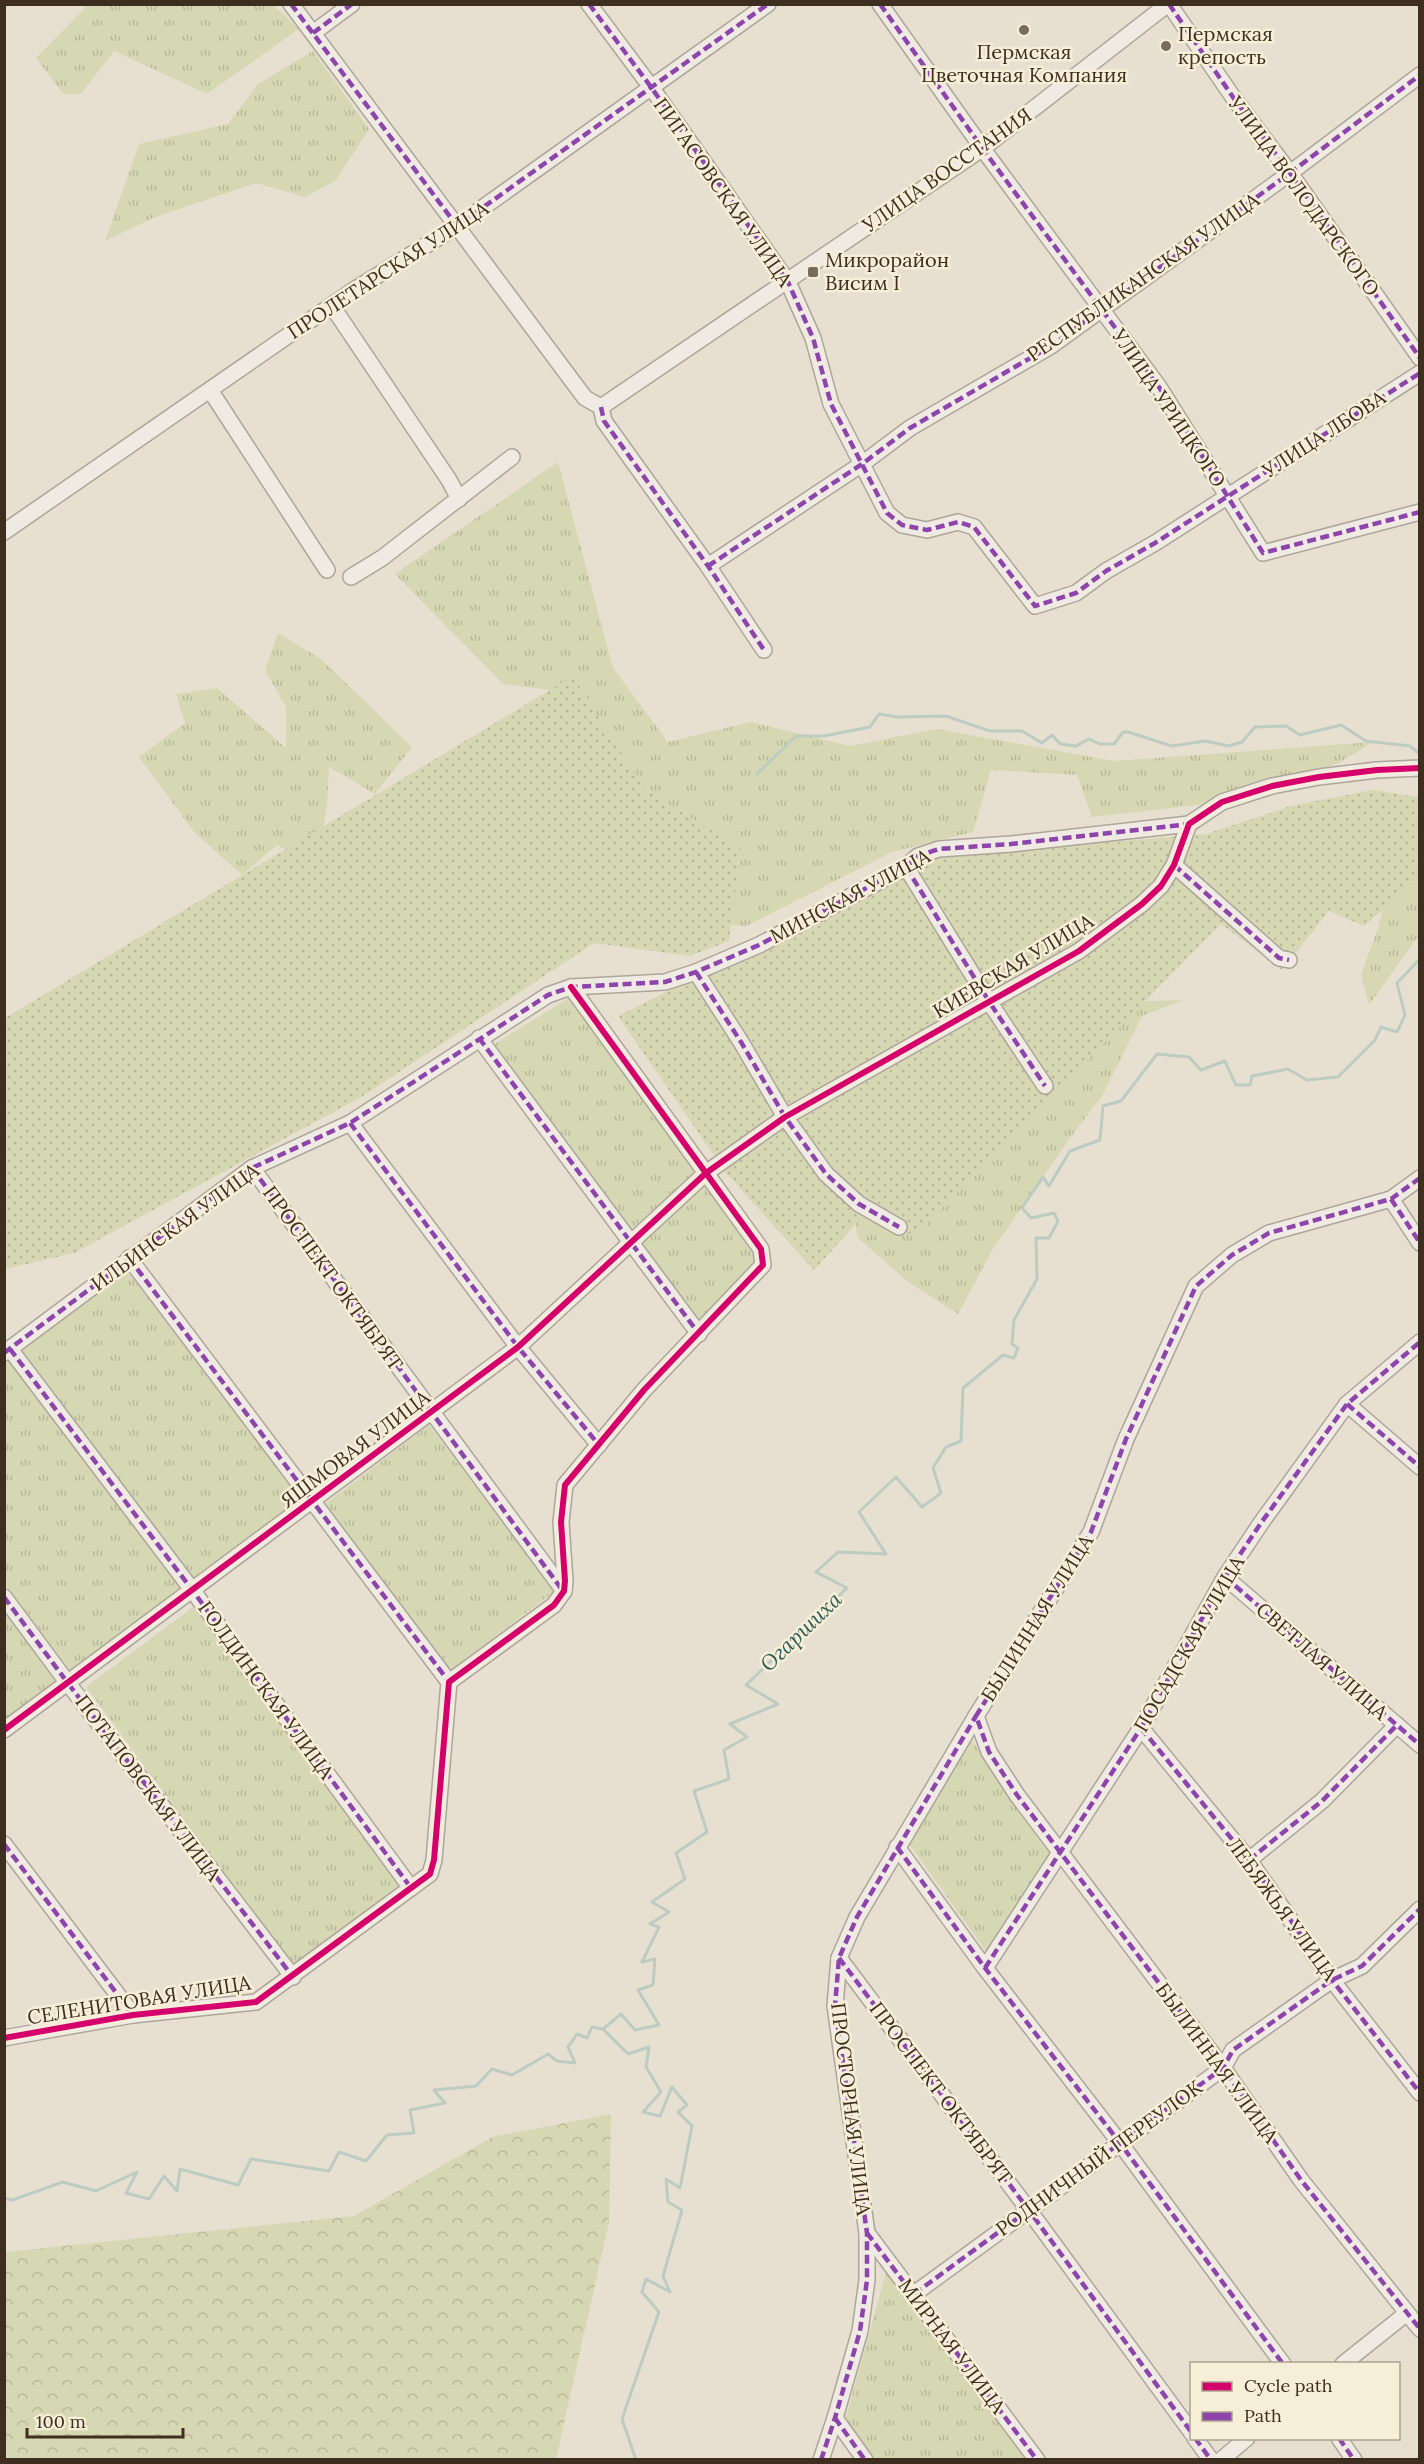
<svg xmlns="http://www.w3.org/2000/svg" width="1424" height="2464" viewBox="0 0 1424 2464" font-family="Lora,serif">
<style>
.grass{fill:url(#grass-tufts)}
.forest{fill:url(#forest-crowns)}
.garden{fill:url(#garden-dots)}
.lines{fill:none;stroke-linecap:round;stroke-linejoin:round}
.stream{stroke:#bcccc2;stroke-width:3}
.minor-casing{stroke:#ada599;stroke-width:18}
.minor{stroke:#efebe3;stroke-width:15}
.quiet{stroke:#8e44ad;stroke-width:4.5;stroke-dasharray:9 4.5;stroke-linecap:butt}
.cycleway-casing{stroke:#f7eed8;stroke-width:10}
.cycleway{stroke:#d6006c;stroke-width:6}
.poi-dot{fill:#786c5e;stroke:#f7eed8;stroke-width:2}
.labels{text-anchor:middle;stroke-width:5;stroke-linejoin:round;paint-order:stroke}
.poi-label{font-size:20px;fill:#3d2e20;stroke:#f7eed8;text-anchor:start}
.street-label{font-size:20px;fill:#3d2e20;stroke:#f7eed8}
.water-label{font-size:21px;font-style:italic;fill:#2f5d5a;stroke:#f7eed8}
</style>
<defs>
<pattern id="grass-tufts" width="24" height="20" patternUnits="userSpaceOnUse" patternTransform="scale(1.5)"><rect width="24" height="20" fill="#d6d7b3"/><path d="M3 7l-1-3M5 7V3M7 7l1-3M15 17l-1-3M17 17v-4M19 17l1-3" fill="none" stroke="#b9b99a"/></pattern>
<pattern id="forest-crowns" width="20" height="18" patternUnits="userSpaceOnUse" patternTransform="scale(1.5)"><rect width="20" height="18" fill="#d6d7b3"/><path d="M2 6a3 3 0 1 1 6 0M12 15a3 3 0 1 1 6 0" fill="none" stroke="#b9b99a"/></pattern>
<pattern id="garden-dots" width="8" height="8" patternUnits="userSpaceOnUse" patternTransform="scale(1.5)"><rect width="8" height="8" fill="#d6d7b3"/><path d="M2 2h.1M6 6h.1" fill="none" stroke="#b9b99a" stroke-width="1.8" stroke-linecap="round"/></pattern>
</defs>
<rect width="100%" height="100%" fill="#e7e0d1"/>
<g class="grass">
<polygon points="85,5 273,5 299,29 207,94 114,51 81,94 63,94 36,58 85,8"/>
<polygon points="313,51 369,129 336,180 305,197 256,183 155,217 105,241 139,144 228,124 258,84"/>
<polygon points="558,462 613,668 668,742 751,722 850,746 937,729 1114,761 1373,742 1337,764 1198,805 1092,817 1077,775 991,770 973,832 892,852 746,926 716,924 549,690 503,684 395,574"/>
<polygon points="278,633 321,659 412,747 375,794 329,767 327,805 318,864 277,845 242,875 195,833 139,757 185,723 176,694 217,688 286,748 286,707 265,670"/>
<polygon points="1419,857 1419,935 1369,1005 1361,974 1378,929 1385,897"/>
<polygon points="570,997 698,1170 629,1231 495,1044"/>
<polygon points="1184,1000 1142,1016 1102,1096 1073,1134 993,1249 958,1314 908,1282 857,1237 848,1152 1089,1003"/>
<polygon points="706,1185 757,1259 697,1323 639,1244"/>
<polygon points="126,1270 302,1500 192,1580 21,1348"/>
<polygon points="12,1360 181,1589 70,1672 5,1584 4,1365"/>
<polygon points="429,1425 555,1591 449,1671 324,1505"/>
<polygon points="193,1607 399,1886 292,1966 86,1687"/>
<polygon points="4,1610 57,1682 4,1720"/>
<polygon points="970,1738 1052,1851 986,1951 909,1844"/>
<polygon points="887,2269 1026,2459 874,2459 845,2421"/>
</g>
<polygon class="forest" points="611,2114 609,2222 556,2459 5,2459 5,2252 354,2216 492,2137"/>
<g class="garden">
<polygon points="573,676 644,789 741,848 729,941 690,956 594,943 363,1096 74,1253 5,1269 5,1018"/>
<polygon points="1372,790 1419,797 1419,879 1364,926 1329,911 1282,970 1221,924 915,1236 866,1213 814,1270 726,1173 618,1016 939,856 1206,834 1291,806"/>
</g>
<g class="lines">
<g class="stream">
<polyline points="757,774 796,736 824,736 870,727 879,714 897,717 946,716 990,731 1022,731 1042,743 1052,735 1060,744 1076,746 1089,739 1100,744 1114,744 1123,732 1128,732 1172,746 1205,741 1229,746 1242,742 1255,727 1286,726 1300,735 1341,725 1366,741 1410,746 1420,754"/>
<polyline points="4,2198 12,2200 63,2182 96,2191 137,2172 126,2193 149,2199 164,2176 177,2191 180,2169 238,2185 251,2159 329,2171 339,2152 366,2161 387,2135 414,2133 410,2110 445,2103 434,2090 476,2086 492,2069 512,2075 548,2054 557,2061 575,2063 568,2047 577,2034 587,2038 592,2027 603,2029"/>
<polyline points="636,2460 622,2419 659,2312 642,2292 646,2279 670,2292 663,2276 682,2210 668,2202 666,2179 680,2188 692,2126 678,2112 687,2105 672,2087 660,2116 643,2112 661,2092 646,2067 649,2047 628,2054 603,2029 621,2014 635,2030 659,2025 638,1990 653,1985 655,1959 642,1962 659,1927 650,1924 669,1912 652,1902 685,1879 676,1853 707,1832 694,1791 729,1779 724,1750 747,1737 730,1724 778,1704 746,1685 847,1588 816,1572 838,1552 886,1554 859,1512 896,1477 922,1507 941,1493 933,1468 946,1447 961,1441 963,1388 1003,1355 1014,1358 1018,1348 1012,1344 1014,1320 1037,1279 1036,1238 1049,1238 1058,1221 1054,1213 1031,1218 1022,1208 1043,1177 1049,1186 1070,1151 1100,1140 1103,1106 1121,1101 1157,1054 1189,1057 1201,1070 1225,1061 1236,1085 1250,1085 1252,1076 1288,1069 1307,1080 1338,1077 1375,1040 1381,1027 1397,1032 1405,1015 1397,983 1420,959"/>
</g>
<g class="minor-casing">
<g id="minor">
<polyline points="291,4 585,398 601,407"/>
<polyline points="589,4 651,87 788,282 813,338 831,404 887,513 902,525 927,530 958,522 974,527 1035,606 1076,593 1106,571 1155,543 1420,373"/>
<polyline points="880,4 988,156 1159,387 1263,553 1420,512"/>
<polyline points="1169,4 1235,100 1290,173 1420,358"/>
<polyline points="313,33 352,4"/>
<polyline points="332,306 449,480 459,499"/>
<polyline points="210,390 327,570"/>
<polyline points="601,407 983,148 1168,4"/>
<polyline points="601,407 604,421 708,566 764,650"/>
<polyline points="4,532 354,290 457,226 768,4"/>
<polyline points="708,566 862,464 910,428 1051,346 1290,173 1420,75"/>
<polyline points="351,577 382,558 512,457"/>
<polyline points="1174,865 1279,958 1289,960"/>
<polyline points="906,867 990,1003 1045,1086"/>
<polyline points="696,972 741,1042 785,1117 826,1174 859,1204 899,1227"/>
<polyline points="479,1038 699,1334"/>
<polyline points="350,1123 518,1347 599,1445"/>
<polyline points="252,1168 564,1591"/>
<polyline points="1420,1178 1391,1199 1269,1233 1232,1255 1196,1286 1126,1439 1091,1532 976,1716 989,1752 1017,1795 1223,2068 1301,2180 1420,2329"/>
<polyline points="1391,1199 1420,1243"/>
<polyline points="129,1258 449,1682"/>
<polyline points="10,1349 193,1591 411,1888"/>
<polyline points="4,1353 252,1168 350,1123 548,995 571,987 665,982 696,972 759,945 906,867 918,856 939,849 1011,844 1189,824"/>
<polyline points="1347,1404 1420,1467"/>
<polyline points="1225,1577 1420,1745"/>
<polyline points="4,1597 67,1682 293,1977"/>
<polyline points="1141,1728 1249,1860 1332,1980 1420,2093"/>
<polyline points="4,1730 518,1347 706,1173 785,1117 1079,951 1142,904 1161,886 1174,865 1189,824 1222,802 1272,786 1319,777 1377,770 1420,768"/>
<polyline points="4,1844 133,2015"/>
<polyline points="897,1847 985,1968 1120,2143 1283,2364"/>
<polyline points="1249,1860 1322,1801 1397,1725"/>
<polyline points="839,1958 1028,2209 1192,2433"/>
<polyline points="985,1968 1141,1728 1225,1577 1261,1523 1347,1404 1420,1342"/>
<polyline points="4,2038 133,2015 256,2002 430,1874 434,1860 449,1682 554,1605 564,1591 565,1581 561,1522 565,1485 644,1390 763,1265 761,1249 571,987"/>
<polyline points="867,2233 1037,2460"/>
<polyline points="914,2294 1223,2068 1233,2050 1332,1980 1362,1966 1420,1909"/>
<polyline points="1343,2364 1407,2313"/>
<polyline points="835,2418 865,2460"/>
<polyline points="1195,2438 1211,2460"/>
<polyline points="1339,2438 1354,2460"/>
<polyline points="821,2460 835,2418 860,2331 867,2280 867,2233 835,2006 839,1958 857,1917 976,1716"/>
<polyline points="1221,2460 1247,2438"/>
</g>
</g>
<use href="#minor" class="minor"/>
<g class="quiet">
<polyline points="291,4 457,226 768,4"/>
<polyline points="589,4 651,87 788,282 813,338 831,404 887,513 902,525 927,530 958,522 974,527 1035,606 1076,593 1106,571 1155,543 1420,373"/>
<polyline points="880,4 988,156 1159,387 1263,553 1420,512"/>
<polyline points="1169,4 1235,100 1290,173 1420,358"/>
<polyline points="313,33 352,4"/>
<polyline points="601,407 604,421 708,566 764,650"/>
<polyline points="708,566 862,464 910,428 1051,346 1290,173 1420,75"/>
<polyline points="1174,865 1279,958 1289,960"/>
<polyline points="906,867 990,1003 1045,1086"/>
<polyline points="696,972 741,1042 785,1117 826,1174 859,1204 899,1227"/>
<polyline points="479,1038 699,1334"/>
<polyline points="350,1123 518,1347 599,1445"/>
<polyline points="252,1168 563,1591"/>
<polyline points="1420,1178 1391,1199 1269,1233 1232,1255 1196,1286 1126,1439 1091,1532 976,1716 989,1752 1017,1795 1223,2068 1301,2180 1420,2329"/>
<polyline points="1391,1199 1420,1243"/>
<polyline points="129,1258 449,1682"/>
<polyline points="10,1349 193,1591 411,1888"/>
<polyline points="4,1353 252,1168 350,1123 548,995 571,987 665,982 696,972 759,945 906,867 918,856 939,849 1011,844 1189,824"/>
<polyline points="1347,1404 1420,1467"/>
<polyline points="1225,1577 1420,1745"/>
<polyline points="4,1597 67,1682 293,1977"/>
<polyline points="1141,1728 1249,1860 1332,1980 1420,2093"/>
<polyline points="4,1844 133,2015"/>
<polyline points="897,1847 985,1968 1120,2143 1283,2364"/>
<polyline points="1249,1860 1322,1801 1397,1725"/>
<polyline points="839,1958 1028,2209 1192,2433"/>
<polyline points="985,1968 1141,1728 1225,1577 1261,1523 1347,1404 1420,1342"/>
<polyline points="867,2233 1037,2460"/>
<polyline points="914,2294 1223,2068 1233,2050 1332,1980 1362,1966 1420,1909"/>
<polyline points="835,2418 865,2460"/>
<polyline points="1195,2438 1211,2460"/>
<polyline points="1339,2438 1354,2460"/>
<polyline points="821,2460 835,2418 860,2331 867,2280 867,2233 835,2006 839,1958 857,1917 976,1716"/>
</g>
<g class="cycleway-casing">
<g id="cycleway">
<polyline points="4,1730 518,1347 706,1173 785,1117 1079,951 1142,904 1161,886 1174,865 1189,824 1222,802 1272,786 1319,777 1377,770 1420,768"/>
<polyline points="4,2038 133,2015 256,2002 430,1874 434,1860 449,1682 554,1605 564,1591 565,1581 561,1522 565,1485 644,1390 763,1265 761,1249 571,987"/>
</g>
</g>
<use href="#cycleway" class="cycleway"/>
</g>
<g class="poi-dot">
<circle cx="1024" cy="30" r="6"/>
<circle cx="1166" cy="46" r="6"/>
<rect x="807" y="266" width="12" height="12" rx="3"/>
</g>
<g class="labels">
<g class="poi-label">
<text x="1178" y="41">Пермская<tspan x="1178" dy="23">крепость</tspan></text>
<text x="1024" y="59" text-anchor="middle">Пермская<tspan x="1024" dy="23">Цветочная Компания</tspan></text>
<text x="825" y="267">Микрорайон<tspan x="825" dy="23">Висим I</tspan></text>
</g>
<g class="street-label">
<text transform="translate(947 170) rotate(-35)" y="7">УЛИЦА ВОССТАНИЯ</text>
<text transform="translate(723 192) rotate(55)" y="7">ПИГАСОВСКАЯ УЛИЦА</text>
<text transform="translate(1304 196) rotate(54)" y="7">УЛИЦА ВОЛОДАРСКОГО</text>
<text transform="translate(388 270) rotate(-33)" y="7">ПРОЛЕТАРСКАЯ УЛИЦА</text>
<text transform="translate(1143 277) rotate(-35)" y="7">РЕСПУБЛИКАНСКАЯ УЛИЦА</text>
<text transform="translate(1169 408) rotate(56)" y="7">УЛИЦА УРИЦКОГО</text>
<text transform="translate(1324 434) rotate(-33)" y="7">УЛИЦА ЛБОВА</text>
<text transform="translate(850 896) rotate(-28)" y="7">МИНСКАЯ УЛИЦА</text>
<text transform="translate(1013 966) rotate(-31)" y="7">КИЕВСКАЯ УЛИЦА</text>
<text transform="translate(175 1227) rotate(-36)" y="7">ИЛЬИНСКАЯ УЛИЦА</text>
<text transform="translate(333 1278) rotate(54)" y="7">ПРОСПЕКТ ОКТЯБРЯТ</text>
<text transform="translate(355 1449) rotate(-37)" y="7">ЯШМОВАЯ УЛИЦА</text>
<text transform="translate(1037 1618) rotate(-58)" y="7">БЫЛИННАЯ УЛИЦА</text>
<text transform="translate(1189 1644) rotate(-60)" y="7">ПОСАДСКАЯ УЛИЦА</text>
<text transform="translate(1322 1661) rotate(41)" y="7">СВЕТЛАЯ УЛИЦА</text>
<text transform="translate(266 1690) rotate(54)" y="7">ГОЛДИНСКАЯ УЛИЦА</text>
<text transform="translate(148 1788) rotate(53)" y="7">ПОТАПОВСКАЯ УЛИЦА</text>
<text transform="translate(1282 1909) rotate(54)" y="7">ЛЕБЯЖЬЯ УЛИЦА</text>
<text transform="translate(139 2000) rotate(-9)" y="7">СЕЛЕНИТОВАЯ УЛИЦА</text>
<text transform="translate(1217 2063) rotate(54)" y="7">БЫЛИННАЯ УЛИЦА</text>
<text transform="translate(941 2093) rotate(53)" y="7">ПРОСПЕКТ ОКТЯБРЯТ</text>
<text transform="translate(851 2109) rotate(83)" y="7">ПРОСТОРНАЯ УЛИЦА</text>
<text transform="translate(1099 2158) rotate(-36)" y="7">РОДНИЧНЫЙ ПЕРЕУЛОК</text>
<text transform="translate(952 2346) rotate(53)" y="7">МИРНАЯ УЛИЦА</text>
</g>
<g class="water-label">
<text transform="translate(801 1632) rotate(-44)" y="7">Огаршиха</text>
</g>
</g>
<rect width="1424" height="2464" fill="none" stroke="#3d2e20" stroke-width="12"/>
<rect x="1190" y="2362" width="210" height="78" fill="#f7eed8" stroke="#ada18e" stroke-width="1.5"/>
<rect x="1202" y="2382" width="30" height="9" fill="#d6006c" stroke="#ada18e" stroke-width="1.5"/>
<text x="1244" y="2392" font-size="18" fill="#3d2e20">Cycle path</text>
<rect x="1202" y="2412" width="30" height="9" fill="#8e44ad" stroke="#ada18e" stroke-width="1.5"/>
<text x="1244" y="2422" font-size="18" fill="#3d2e20">Path</text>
<path d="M27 2428v9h156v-9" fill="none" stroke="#3d2e20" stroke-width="3"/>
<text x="36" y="2428" font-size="18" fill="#3d2e20" stroke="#f7eed8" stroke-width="4.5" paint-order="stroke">100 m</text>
</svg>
